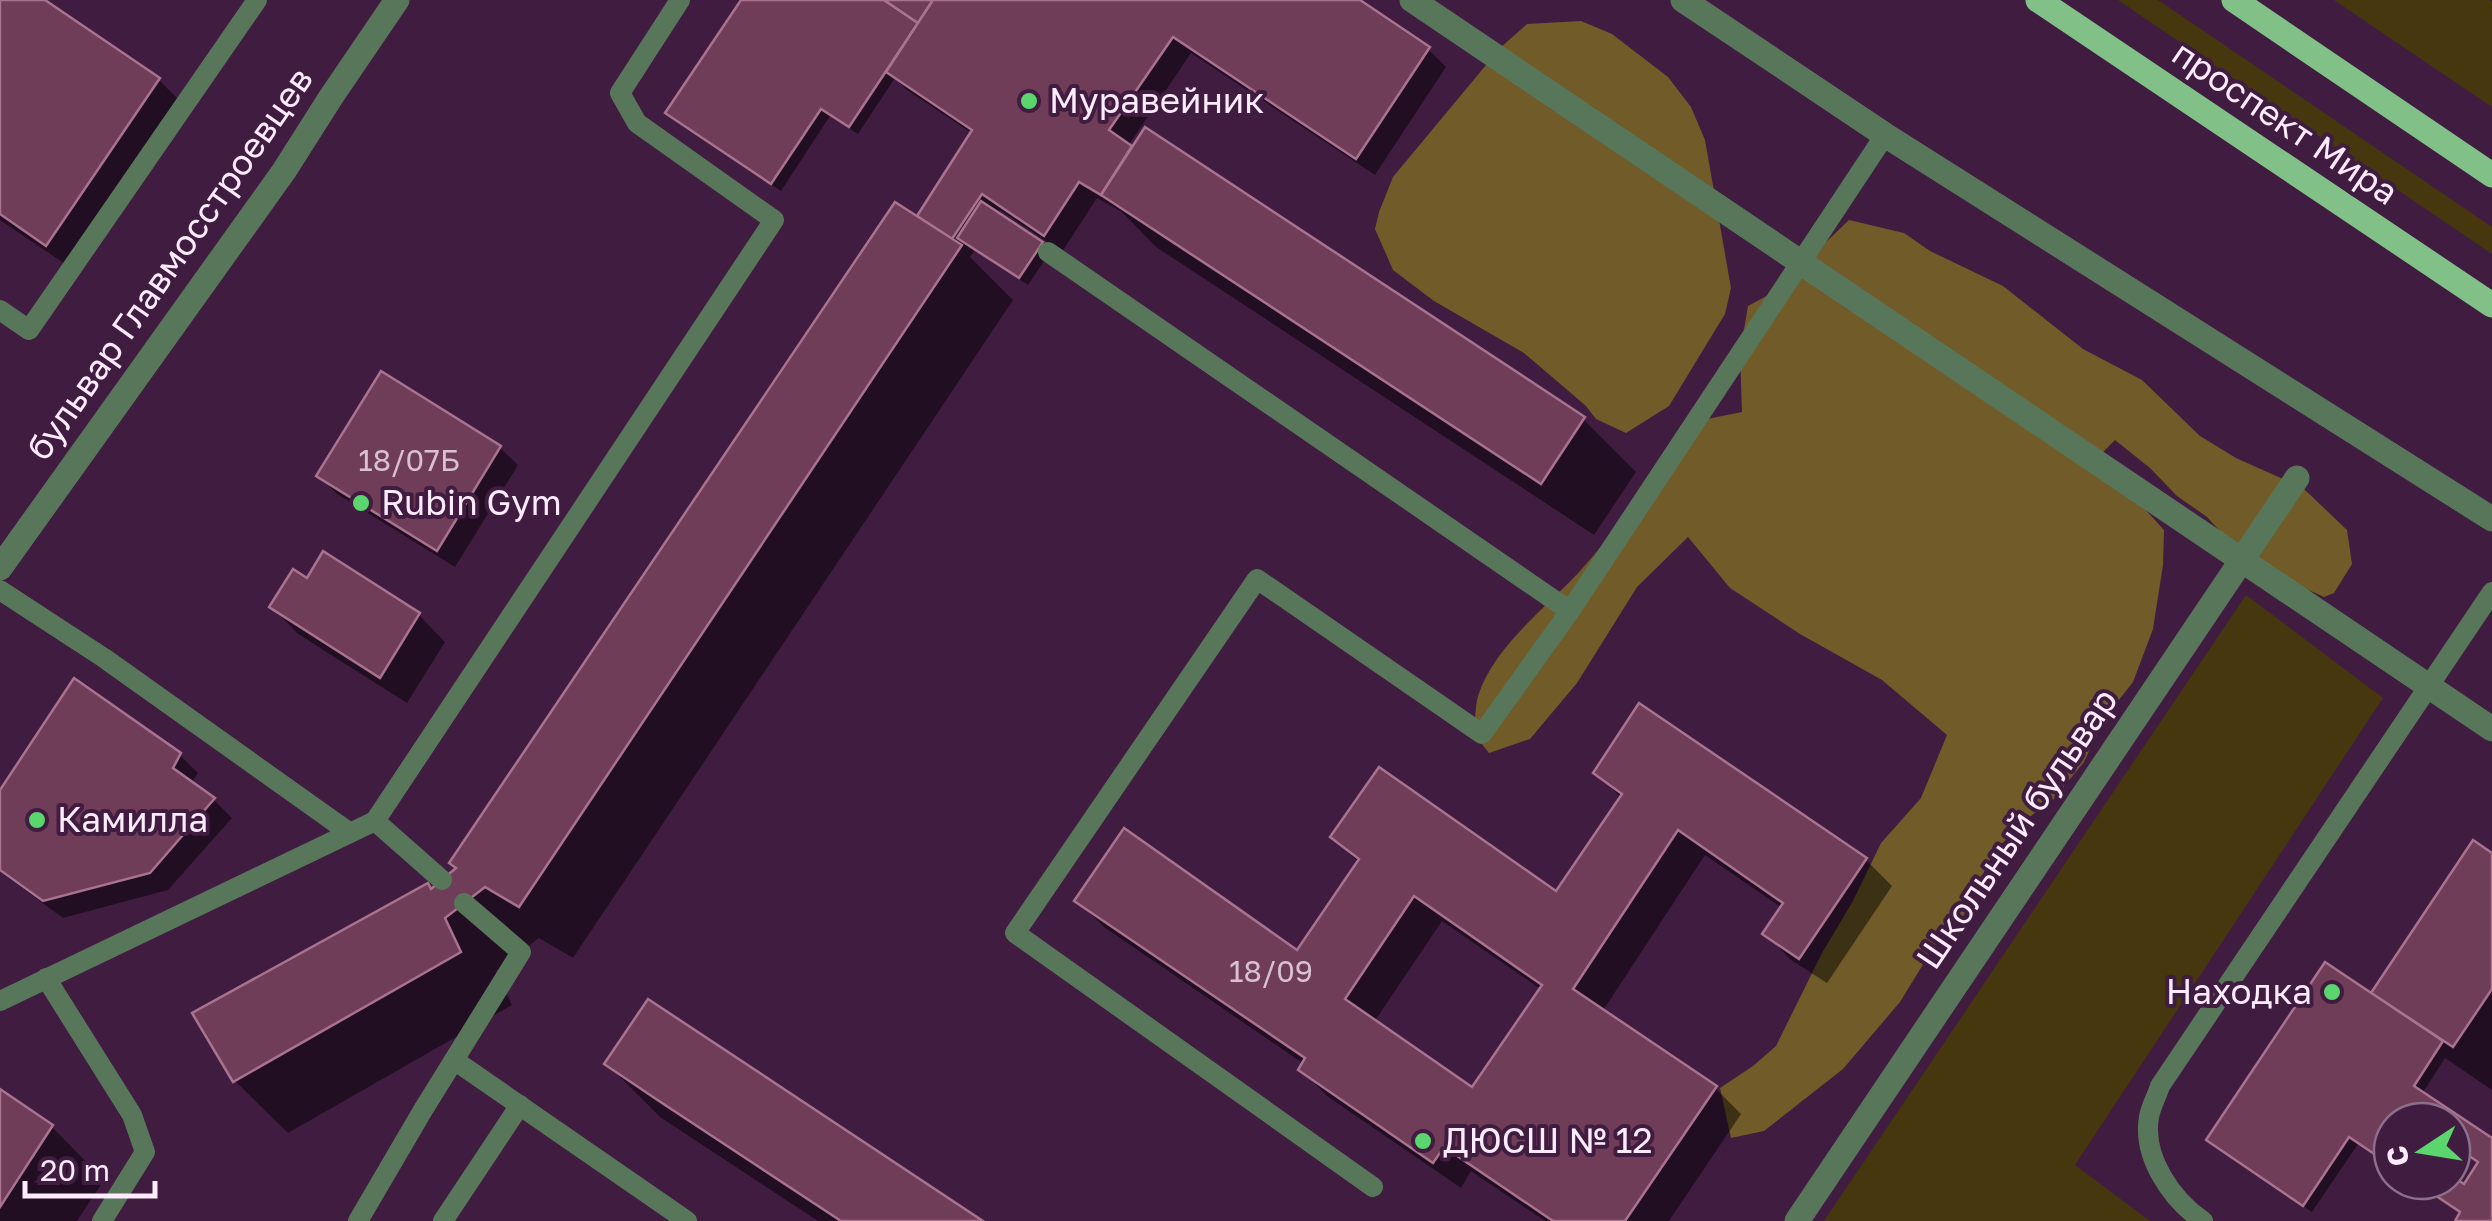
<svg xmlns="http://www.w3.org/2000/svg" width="2492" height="1221" viewBox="0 0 2492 1221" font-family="'Golos Text',sans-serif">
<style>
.green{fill:#47370f}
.forest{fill:#715b28}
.shadow{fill:#0007;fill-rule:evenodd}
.building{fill:#6f3d58;stroke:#a97390;stroke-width:2.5;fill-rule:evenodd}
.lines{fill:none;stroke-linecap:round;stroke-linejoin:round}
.service{stroke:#58775a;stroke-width:20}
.pedestrian{stroke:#58775a;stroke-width:25}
.minor{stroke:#58775a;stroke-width:25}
.primary{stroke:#81c187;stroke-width:25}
.poi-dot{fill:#5bd56e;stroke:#401c41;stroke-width:4}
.labels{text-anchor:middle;stroke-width:8;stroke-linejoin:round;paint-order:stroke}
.number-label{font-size:30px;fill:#dac0d4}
.poi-label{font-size:35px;fill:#feebfd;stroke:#401c41;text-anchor:start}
.street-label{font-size:35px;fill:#feebfd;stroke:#401c41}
</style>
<rect width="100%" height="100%" fill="#401c41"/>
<g class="green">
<polygon points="2118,0 2158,0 2492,227 2492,254"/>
<polygon points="2334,0 2490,0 2492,2 2492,107"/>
<polygon points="2246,595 2383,698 2075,1165 2150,1221 1824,1221"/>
</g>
<g class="forest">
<polygon points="1581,21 1612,34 1668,77 1691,107 1705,140 1731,288 1725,314 1669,406 1626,433 1596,419 1586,406 1524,353 1434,301 1393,270 1375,229 1379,212 1393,177 1501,47 1527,24"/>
<path d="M 1849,220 L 1904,233 L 1930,251 L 2003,286 L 2083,349 L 2142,380 L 2200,436 L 2236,458 L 2303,488 L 2347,530 L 2352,564 L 2334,593 L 2324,597 L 2249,563 L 2207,517 L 2177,496 L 2150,468 L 2115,440 L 2103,452 L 2111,472 L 2164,530 L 2163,565 L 2153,629 L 2133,682 L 2104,719 L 2084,762 L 2052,801 L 2025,820 L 1993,853 L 1964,915 L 1938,940 L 1900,1002 L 1843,1069 L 1764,1131 L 1731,1138 L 1720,1088 L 1753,1066 L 1776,1046 L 1822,953 L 1853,901 L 1881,843 L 1921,798 L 1947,735 L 1882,680 L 1800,634 L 1730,588 L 1688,537 L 1637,587 L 1577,683 L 1530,739 L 1489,753 L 1474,734 C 1475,722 1475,708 1478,696 C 1494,646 1546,608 1580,571 C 1622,525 1656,472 1692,422 L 1742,412 L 1740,353 L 1748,306 L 1803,276 L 1824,244 Z"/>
</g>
<g class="shadow">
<polygon points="0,0 48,0 46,3 159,80 185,106 74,270 0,220"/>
<polygon points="744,0 1355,0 1428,49 1446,67 1375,175 1191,53 1128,146 1583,419 1636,472 1594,535 1156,247 1122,212 1097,198 1062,252 1000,210 997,215 1041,244 1050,252 1028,285 975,250 970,257 1013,300 573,958 539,938 496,971 512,1005 288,1133 235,1081 459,869 926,225 973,134 907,90 895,78 858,134 830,116 781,191 677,122 669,113"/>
<polygon points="500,448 518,465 455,567 337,494 319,476"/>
<polygon points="324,555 419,615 445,642 407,703 298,634 272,607 307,581"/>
<path d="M 1640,706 L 1866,860 L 1892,886 L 1827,983 L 1791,960 L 1765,933 L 1782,908 L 1705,855 L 1602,1012 L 1715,1088 L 1741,1114 L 1669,1221 L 1545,1221 L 1471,1171 L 1461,1188 L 1327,1096 L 1301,1069 L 1304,1064 L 1104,927 L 1078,901 L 1297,954 L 1359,863 L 1333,837 L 1556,895 L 1622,799 L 1597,773 ZM 1442,921 L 1542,990 L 1472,1091 L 1374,1022 Z"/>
<polygon points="180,755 198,773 191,784 214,800 232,818 168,890 63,918 0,872 0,795"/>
<polygon points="2492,856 2492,1090 2445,1058 2422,1094 2492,1141 2492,1221 2458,1221 2462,1214 2413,1181 2452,1181 2452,1179 2464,1187 2480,1163 2452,1145 2452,1121 2392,1121 2392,1167 2358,1144 2312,1212 2217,1148 2209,1140 2381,1003"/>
<polygon points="607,1064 979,1221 818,1221 660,1117"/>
<polygon points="0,1092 52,1127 104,1180 77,1221 0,1221"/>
</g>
<g class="building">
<polygon points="0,0 45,0 160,78 46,246 0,214"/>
<polygon points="741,0 884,0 918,23 849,127 821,109 771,184 665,113"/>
<polygon points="884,0 933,0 918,23"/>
<polygon points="933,0 1360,0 1430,47 1356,159 1173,37 1109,130 1132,146 1101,195 1079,182 1044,236 982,194 952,239 917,216 972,130 886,72"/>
<polygon points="1145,127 1585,417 1541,484 1101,195"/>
<polygon points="981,201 1043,242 1019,278 957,238"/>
<polygon points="895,202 962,245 519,907 485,887 445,918 461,952 233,1082 192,1013 428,883 431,889 456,868 449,863"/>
<polygon points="381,371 501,446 437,551 316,476"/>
<polygon points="323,551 420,613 380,678 269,607 293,569 307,578"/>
<polygon points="74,678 181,753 173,768 215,798 150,873 43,901 0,870 0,790"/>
<path d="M 1639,703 L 1867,858 L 1799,959 L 1762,934 L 1783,903 L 1678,830 L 1573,989 L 1717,1086 L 1625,1221 L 1553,1221 L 1444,1147 L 1433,1163 L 1298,1070 L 1305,1058 L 1074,901 L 1124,828 L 1297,950 L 1359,859 L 1330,837 L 1379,767 L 1556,891 L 1622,794 L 1593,773 ZM 1414,896 L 1542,985 L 1472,1087 L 1345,999 Z"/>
<polygon points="2473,840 2492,853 2492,989 2453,1047 2371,993"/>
<polygon points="2325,962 2443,1041 2414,1086 2492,1138 2492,1221 2455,1221 2460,1212 2414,1181 2452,1181 2452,1176 2464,1184 2478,1162 2452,1144 2452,1121 2417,1121 2414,1119 2412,1121 2392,1121 2392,1166 2349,1137 2303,1206 2206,1140"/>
<polygon points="648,999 983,1221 841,1221 659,1101 604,1064"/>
<polygon points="0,1089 53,1125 0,1207"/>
</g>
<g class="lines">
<g class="service">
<polyline points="1048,252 1570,611 1885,135"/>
<polyline points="0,310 29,330 257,0"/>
<polyline points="0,590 104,658 350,833"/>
<polyline points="375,821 442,880"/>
<polyline points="46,978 132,1115 145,1152 102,1221"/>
<polyline points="0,1001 375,821 774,220 637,123 620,93 680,0"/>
<polyline points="454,1060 687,1221"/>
<polyline points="1373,1187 1015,933 1257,579 1482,734 1570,611"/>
<polyline points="358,1221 423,1110 521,952 464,903"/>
<polyline points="443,1221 520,1105"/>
<path d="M 2203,1221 C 2172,1200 2142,1157 2149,1117 C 2151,1106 2157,1096 2160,1086 L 2492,592"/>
</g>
<g class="pedestrian">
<polyline points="1412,0 2492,729"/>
<polyline points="0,568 284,171 331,97 397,0"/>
<polyline points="1797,1221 2297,478"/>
</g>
<polyline class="minor" points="1683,0 1885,135 2492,519"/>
<g class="primary">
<polyline points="2038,0 2492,305"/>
<polyline points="2234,0 2492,175"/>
</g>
</g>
<g class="poi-dot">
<circle cx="1029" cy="101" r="10"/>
<circle cx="361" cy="503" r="10"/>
<circle cx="37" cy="820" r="10"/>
<circle cx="2332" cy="992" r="10"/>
<circle cx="1423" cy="1141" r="10"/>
</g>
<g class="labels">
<g class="number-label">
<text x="409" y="471">18/07Б</text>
<text x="1271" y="982">18/09</text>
</g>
<g class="poi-label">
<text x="1049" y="113">Муравейник</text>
<text x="381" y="515">Rubin Gym</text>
<text x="57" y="832">Камилла</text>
<text x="2312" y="1004" text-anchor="end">Находка</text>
<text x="1443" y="1153">ДЮСШ № 12</text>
</g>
<g class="street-label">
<text transform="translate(2285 123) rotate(34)" y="12">проспект Мира</text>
<text transform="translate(170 264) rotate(-55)" y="12">бульвар Главмосстроевцев</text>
<text transform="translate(2017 829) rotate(-56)" y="12">Школьный бульвар</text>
</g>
</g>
<g transform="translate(2422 1151) rotate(258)"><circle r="48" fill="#401c41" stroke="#8c6f8c" stroke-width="2.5"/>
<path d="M0-8L18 38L0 25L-18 38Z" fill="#5bd56e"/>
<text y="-15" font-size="28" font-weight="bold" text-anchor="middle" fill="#feebfd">С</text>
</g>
<path d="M25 1181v15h130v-15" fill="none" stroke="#feebfd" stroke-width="5"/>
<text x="40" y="1181" font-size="30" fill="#feebfd" stroke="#401c41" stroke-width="8" paint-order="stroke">20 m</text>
</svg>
